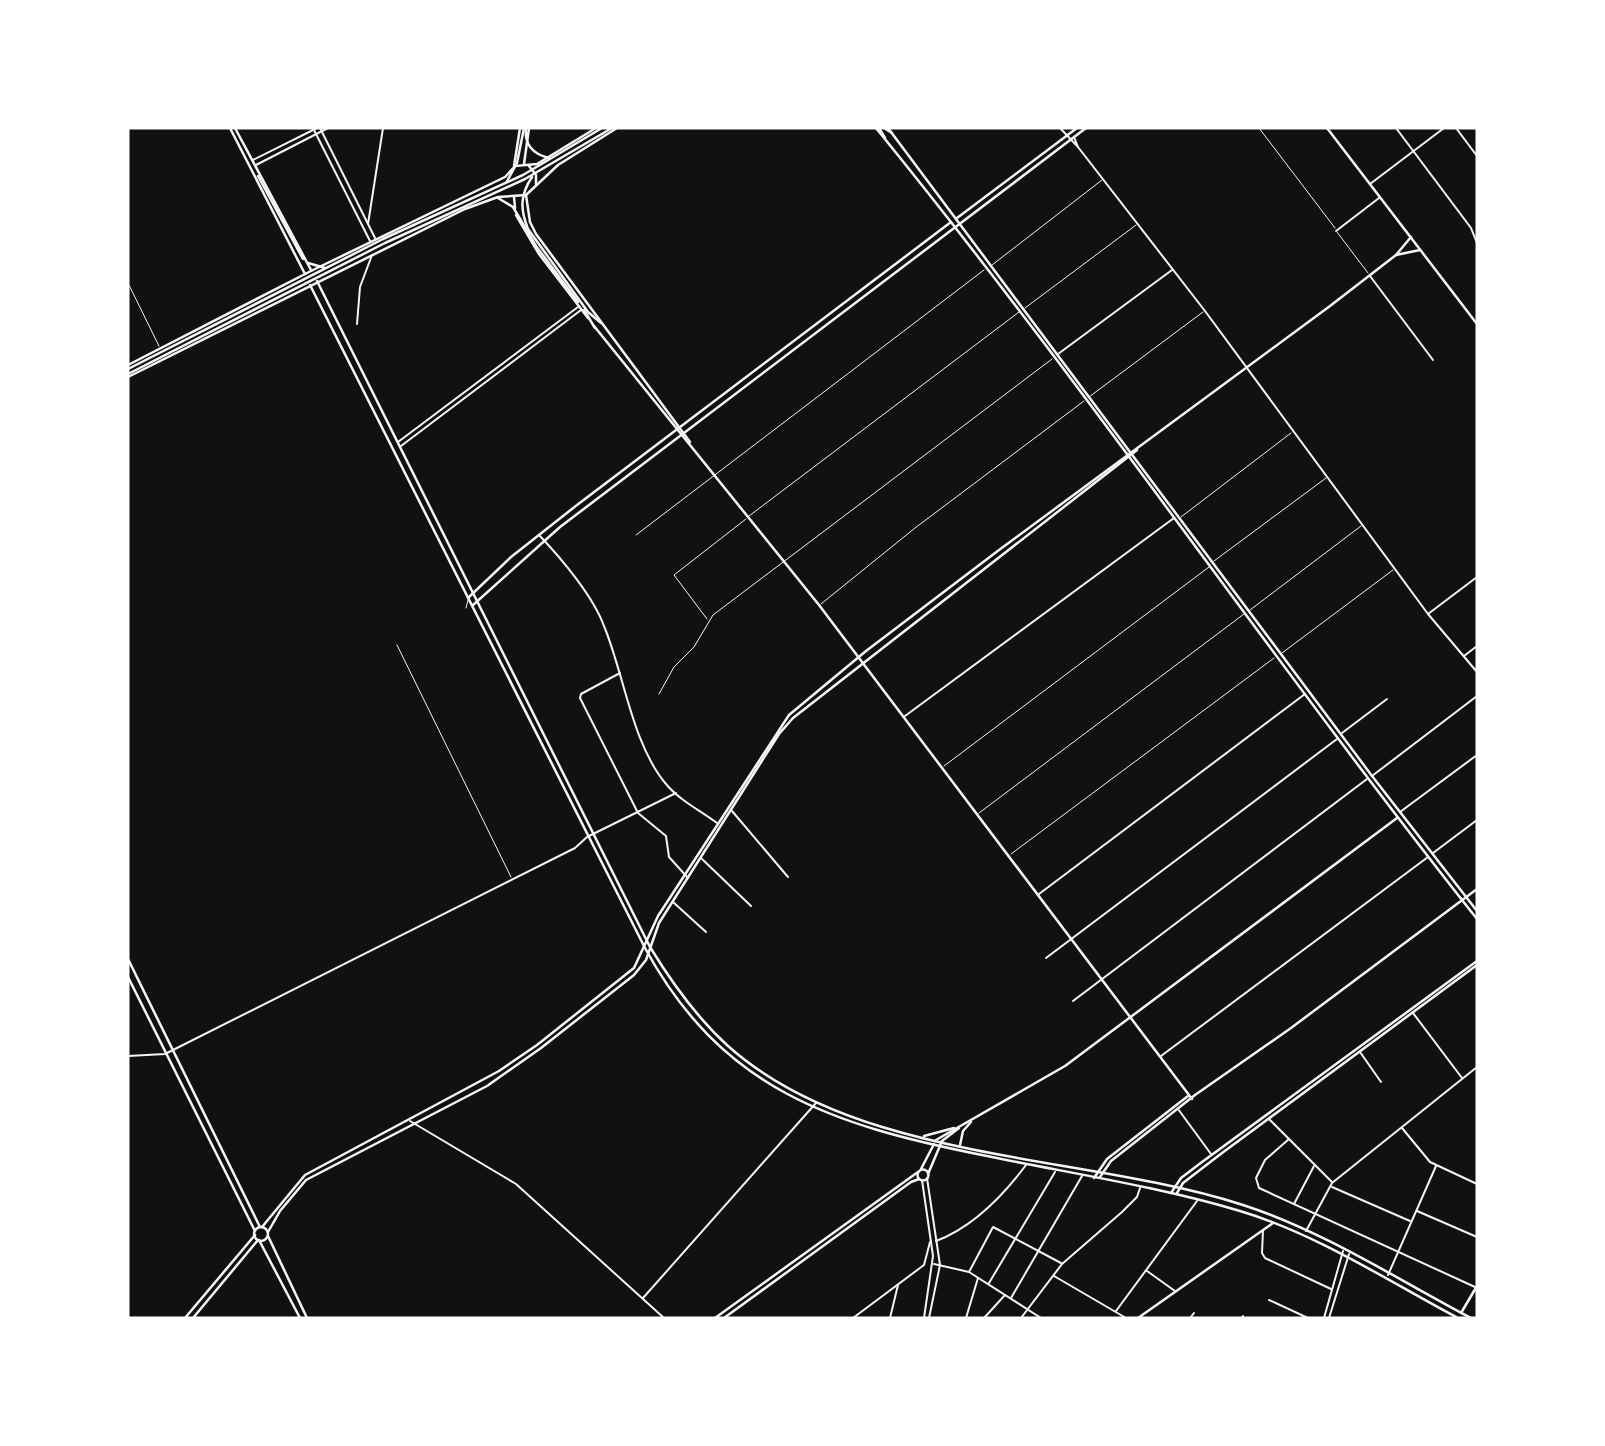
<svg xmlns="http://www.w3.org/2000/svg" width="1605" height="1446" viewBox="0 0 1605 1446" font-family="Poppins,sans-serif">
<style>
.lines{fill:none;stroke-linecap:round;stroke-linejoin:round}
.service{stroke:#f5f5f5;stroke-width:1}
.minor{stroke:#f5f5f5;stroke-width:2}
.tertiary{stroke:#f5f5f5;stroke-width:2.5}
.secondary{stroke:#f5f5f5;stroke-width:2.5}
.primary{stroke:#f5f5f5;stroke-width:2.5}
</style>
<rect width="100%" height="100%" fill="#111"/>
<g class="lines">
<g class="service">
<polyline points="1259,128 1335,228"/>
<polyline points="1337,232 1368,273"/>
<polyline points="992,265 1102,180"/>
<polyline points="128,283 159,346"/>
<polyline points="1025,308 1136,225"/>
<polyline points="1089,397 1203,312"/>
<polyline points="749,516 1019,312"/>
<polyline points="1181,517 1291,433"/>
<polyline points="636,535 984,270"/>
<polyline points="1214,561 1326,478"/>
<polyline points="821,604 915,528 1084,401"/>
<polyline points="466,608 468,600"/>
<polyline points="1250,610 1361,526"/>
<polyline points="707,619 674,575 746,519"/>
<polyline points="397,645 511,877"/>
<polyline points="1282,653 1393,570"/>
<polyline points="659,694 674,667 694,647 713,615 1052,359"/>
<polyline points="944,766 1209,567"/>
<polyline points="979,813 1244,614"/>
<polyline points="1011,854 1274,658"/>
</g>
<g class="minor">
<polyline points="320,128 375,238"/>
<polyline points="1060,128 1078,147 1074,137"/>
<polyline points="1396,128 1471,228 1477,243"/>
<polyline points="1456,128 1477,156"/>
<polyline points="314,130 370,241"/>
<polyline points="1078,147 1205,311 1428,614 1477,672"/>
<polyline points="253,160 317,128"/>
<polyline points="256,165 328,128"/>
<polyline points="1370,184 1444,128"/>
<polyline points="368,224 383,128"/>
<polyline points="1336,231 1379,198"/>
<polyline points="1370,276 1433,360"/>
<polyline points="357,324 360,287 372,255"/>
<polyline points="1058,354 1172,270"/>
<polyline points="398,442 578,307"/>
<polyline points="401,446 581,310"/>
<path d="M 539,535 C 561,558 593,596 604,626 C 624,674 632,744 666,784 C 679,800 701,811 717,823"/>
<polyline points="1428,614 1477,577"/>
<polyline points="1464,656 1477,646"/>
<polyline points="620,673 581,694 580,698 638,813 666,836 669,857 688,878"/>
<polyline points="905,716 1174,518"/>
<polyline points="1342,733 1387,699"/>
<polyline points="1372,776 1477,696"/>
<polyline points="732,811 788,877"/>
<polyline points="1400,812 1477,755"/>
<polyline points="1433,853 1477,820"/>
<polyline points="702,859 751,906"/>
<polyline points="1039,894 1305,694"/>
<polyline points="673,902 706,932"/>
<polyline points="1046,958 1337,739"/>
<polyline points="1073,1001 1367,779"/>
<polyline points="1413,1013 1462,1078"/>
<polyline points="1360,1052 1381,1082"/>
<polyline points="128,1056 165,1054 173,1050 575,848 587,837 676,793"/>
<polyline points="1161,1056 1428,857"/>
<polyline points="1178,1109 1211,1154"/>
<polyline points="1269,1119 1332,1182"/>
<polyline points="410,1121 516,1184 664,1318"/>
<polyline points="1402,1128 1430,1162 1477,1184"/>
<polyline points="1289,1139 1265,1160 1256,1178 1259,1188 1475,1287"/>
<polyline points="927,1178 940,1265 929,1318"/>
<polyline points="922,1180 933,1256 924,1318"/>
<polyline points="1332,1187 1410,1221"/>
<polyline points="1294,1204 1314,1166"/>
<polyline points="1417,1211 1477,1237"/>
<polyline points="1263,1230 1262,1253 1265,1258 1331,1289"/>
<polyline points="1306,1231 1332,1183 1477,1067"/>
<path d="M 936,1241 C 973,1227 1002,1197 1026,1165"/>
<polyline points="934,1264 969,1272 1041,1318"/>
<polyline points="1147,1271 1175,1291"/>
<polyline points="969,1272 993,1227 1061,1263"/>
<polyline points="1388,1275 1436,1166"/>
<polyline points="1054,1276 1126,1318"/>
<polyline points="989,1283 1055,1172"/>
<polyline points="643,1298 816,1103"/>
<polyline points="1011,1298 1082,1176"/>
<polyline points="1269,1300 1308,1318"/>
<polyline points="1116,1311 1197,1201"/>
<polyline points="853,1318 924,1265 930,1242"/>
<polyline points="890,1318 898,1285"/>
<polyline points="966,1318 978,1278"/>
<polyline points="984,1318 1005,1295"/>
<polyline points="1021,1318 1062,1264 1122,1212 1137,1197 1140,1188"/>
<polyline points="1190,1318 1194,1313"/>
<polyline points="1242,1318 1243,1316"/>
<polyline points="1324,1318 1343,1251"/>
<polyline points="1329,1318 1349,1254"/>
</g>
<g class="tertiary">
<polyline points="1327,128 1477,324"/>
<polyline points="524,164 529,128"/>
<polyline points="514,166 520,128"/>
<polyline points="526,195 530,222 536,234 690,442"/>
<polyline points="514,197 515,208"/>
<polyline points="516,215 539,254 588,318"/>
<polyline points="1396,255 1420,250"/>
<polyline points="594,326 819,605 1192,1099"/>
<polyline points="936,1140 1065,1066 1397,818"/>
<polyline points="942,1141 959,1128"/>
<polyline points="1100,1177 1111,1161 1195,1095 1291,1028 1477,889"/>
<polyline points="1094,1178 1107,1159 1188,1096"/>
<polyline points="1171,1193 1181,1178 1202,1162 1477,961"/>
<polyline points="1177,1193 1183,1183 1222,1153 1477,965"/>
<polyline points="262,1227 305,1175 499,1071 537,1045 634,968 658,916 789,715 866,651 999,550 1330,306 1396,255 1411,237"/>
<polyline points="268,1232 280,1211 306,1180 487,1086 541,1048 634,975 646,960 659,923 779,734 793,718 1137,450"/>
<polyline points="1138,1318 1273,1223"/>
</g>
<g class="secondary">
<path d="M 876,128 C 1085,385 1271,659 1477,919"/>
<polyline points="888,128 1372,776 1477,911"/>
<polyline points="957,218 1077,128"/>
<path d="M 317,281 L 650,947 C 672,983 697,1018 728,1046 C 859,1163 1083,1153 1243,1205 C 1323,1231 1397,1279 1471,1318"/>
<path d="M 310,285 L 645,948 C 722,1090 833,1125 982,1155 C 1068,1173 1156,1186 1240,1211 C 1317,1234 1388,1281 1458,1318"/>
<polyline points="469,597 511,557 577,505 951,222"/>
<polyline points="473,605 560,527 1086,128"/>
<polyline points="128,959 260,1227"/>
<polyline points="128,977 255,1231"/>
<polyline points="924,1136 954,1128"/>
<polyline points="960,1145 963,1131 971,1122"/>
<polyline points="921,1169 934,1144"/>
<circle cx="923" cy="1175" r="5.5"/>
<polyline points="928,1174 942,1141"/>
<circle cx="261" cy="1234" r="7"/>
<polyline points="268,1236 307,1318"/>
<polyline points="259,1240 300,1318"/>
<polyline points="1461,1313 1477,1286"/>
<polyline points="185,1318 255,1235"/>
<polyline points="193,1318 258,1240"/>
<polyline points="715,1318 918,1172"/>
<polyline points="724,1318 911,1182 919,1179"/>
</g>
<g class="primary">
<polyline points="230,128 305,274"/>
<polyline points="235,128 311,270"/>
<path d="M 526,128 C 524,145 533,154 549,158"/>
<polyline points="879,128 885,138"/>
<polyline points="884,128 892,133"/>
<polyline points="529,166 536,175 536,184"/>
<polyline points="258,176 303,259"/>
<polyline points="506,176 515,166 537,164 596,128"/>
<path d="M 532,177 C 520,195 520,209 528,229 L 588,312 L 601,323"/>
<polyline points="506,183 517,163 524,128"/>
<polyline points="498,198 513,207 536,246 578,302"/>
<polyline points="308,263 325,268"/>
<polyline points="584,310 595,328"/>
<polyline points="128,365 311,271 505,177"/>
<polyline points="128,369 383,239 523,175 602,128"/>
<polyline points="128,374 385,243 525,179 612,128"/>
<polyline points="128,377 465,209 498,197 526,195 558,165 617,128"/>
</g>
</g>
<rect width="1605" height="1446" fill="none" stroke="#ffffff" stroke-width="259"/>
</svg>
